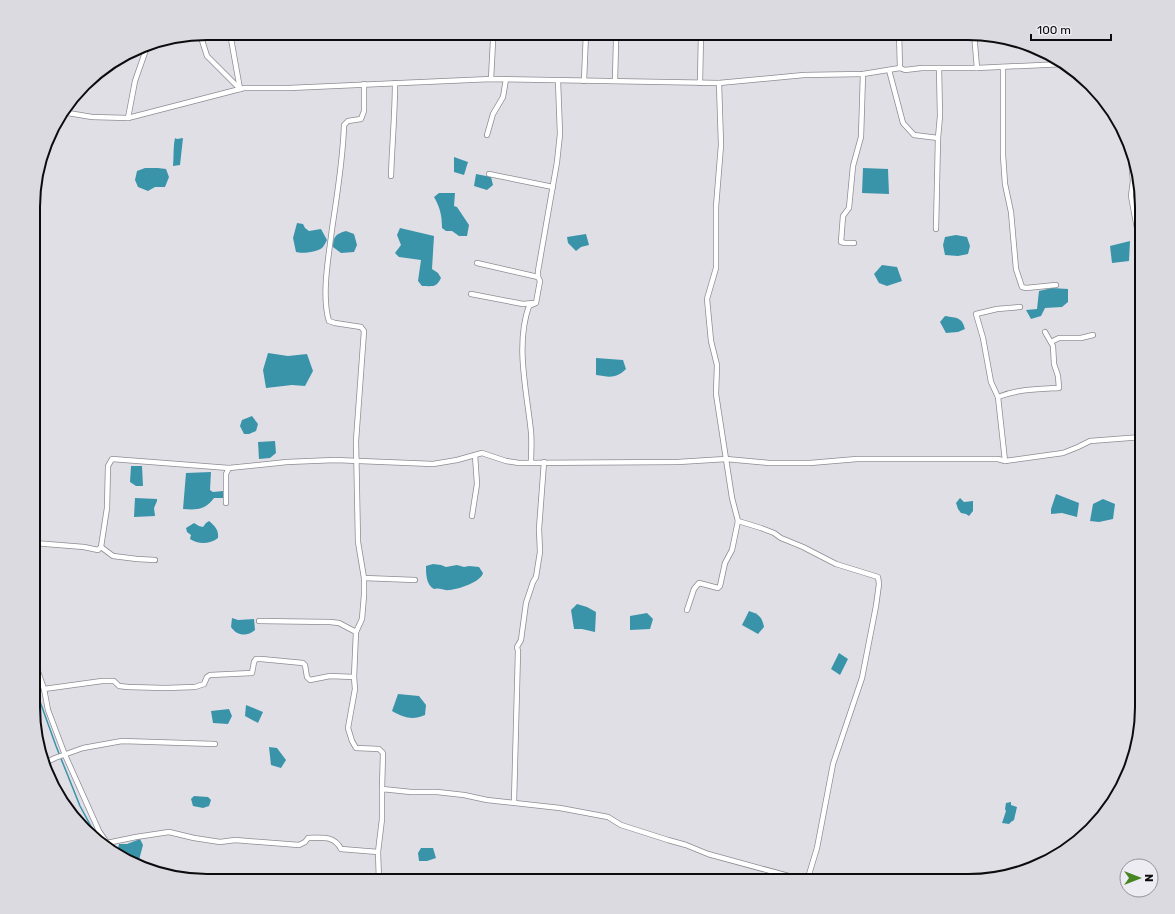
<svg xmlns="http://www.w3.org/2000/svg" width="1175" height="914" viewBox="0 0 1175 914" font-family="Rubik,sans-serif">
<style>
.water{fill:#3994aa}
.lines{fill:none;stroke-linecap:round;stroke-linejoin:round}
.stream{stroke:#3994aa;stroke-width:1.5}
.street-casing{stroke:#8e8c92;stroke-width:6}
.street{stroke:#fff;stroke-width:4.5}
.rim{fill:none;stroke:#0c0b0d;stroke-width:2}
</style>
<rect width="100%" height="100%" fill="#e1dfe6"/>
<g class="water">
<path d="M 175,138 L 177,139 L 183,138 L 180,165 L 173,166 C 174,156 173,147 175,138 Z"/>
<polygon points="454,157 468,162 464,175 454,172"/>
<polygon points="145,168 158,168 166,169 169,177 165,187 155,187 148,191 138,187 135,180 137,171"/>
<polygon points="863,168 888,169 889,194 862,193"/>
<polygon points="476,174 491,177 493,185 487,190 474,186"/>
<path d="M 439,193 L 455,193 L 454,206 L 457,207 L 469,225 L 467,236 L 459,236 L 452,231 L 446,231 L 442,228 C 442,216 440,207 434,197 Z"/>
<path d="M 297,223 L 303,224 L 305,228 L 309,231 L 321,229 L 327,240 C 326,242 324,246 322,248 C 317,252 302,254 296,252 L 293,238 Z"/>
<path d="M 400,228 L 434,236 L 432,269 L 438,273 L 441,278 C 436,288 433,286 422,286 L 418,281 L 421,260 L 399,257 L 395,253 L 401,245 L 397,235 Z"/>
<path d="M 346,231 L 354,234 L 357,245 L 354,252 L 341,253 L 333,247 C 333,236 336,234 346,231 Z"/>
<polygon points="586,234 589,245 581,247 576,251 568,243 567,237"/>
<polygon points="956,235 967,237 970,246 968,254 958,256 945,255 943,245 945,237"/>
<polygon points="1130,241 1129,261 1112,263 1110,246"/>
<polygon points="882,265 897,267 902,281 887,286 879,283 874,274"/>
<polygon points="1052,288 1068,289 1068,302 1062,307 1045,308 1041,316 1031,319 1026,310 1037,309 1039,291"/>
<path d="M 945,316 C 957,318 962,317 965,329 L 958,332 L 946,333 L 940,322 Z"/>
<polygon points="268,353 288,356 307,354 313,371 305,386 292,385 266,388 263,370"/>
<path d="M 596,358 L 623,360 L 626,369 C 616,379 609,377 596,375 Z"/>
<polygon points="252,416 258,424 256,431 249,434 244,434 240,426 242,420"/>
<polygon points="275,441 276,453 270,458 259,459 258,442"/>
<polygon points="131,466 142,466 143,486 136,486 130,482"/>
<path d="M 211,472 L 210,490 L 213,492 L 223,491 L 223,498 L 214,498 C 205,510 197,510 183,509 L 186,473 Z"/>
<polygon points="1056,494 1079,503 1077,517 1062,513 1051,514 1051,509"/>
<polygon points="135,498 157,499 157,501 154,508 155,516 134,517"/>
<polygon points="960,498 964,502 973,501 973,511 969,516 966,514 961,513 958,509 956,503"/>
<polygon points="1103,499 1115,504 1113,519 1099,522 1090,521 1093,504"/>
<path d="M 209,521 C 215,526 219,530 218,538 C 210,544 199,545 190,539 L 191,535 L 187,532 L 186,528 L 194,523 L 199,526 L 203,527 L 206,523 Z"/>
<path d="M 433,564 L 441,565 L 446,567 L 457,565 L 464,567 L 469,566 L 479,567 L 483,573 C 481,582 459,589 450,590 C 444,591 439,587 434,589 C 426,585 426,574 426,566 Z"/>
<polygon points="577,604 587,607 596,612 595,632 582,629 574,629 571,610"/>
<path d="M 749,611 C 759,614 762,617 764,627 L 758,634 L 742,625 Z"/>
<polygon points="647,613 653,619 650,629 630,630 630,616"/>
<path d="M 232,618 L 238,620 L 254,619 L 255,630 C 247,637 237,636 231,627 Z"/>
<polygon points="839,653 848,659 840,675 831,669"/>
<path d="M 398,694 L 419,696 L 426,705 L 425,715 C 412,721 403,717 392,711 Z"/>
<polygon points="246,705 263,712 258,723 245,716"/>
<polygon points="229,709 232,716 228,724 213,723 211,711"/>
<polygon points="269,747 277,748 286,760 281,768 271,765"/>
<polygon points="194,796 208,797 211,800 209,806 203,808 193,806 191,799"/>
<polygon points="1011,802 1011,805 1017,807 1014,820 1011,822 1009,824 1002,823 1006,811 1005,809 1006,803"/>
<polygon points="140,839 143,845 139,860 130,862 117,853 119,844 127,844"/>
<polygon points="421,848 433,848 436,858 427,861 419,861 418,853"/>
</g>
<g class="lines">
<polyline class="stream" points="33,682 56,746 80,806 100,843"/>
<g class="street-casing">
<g id="street">
<polyline points="230,33 240,89"/>
<polyline points="899,33 900,68"/>
<polyline points="974,33 977,68"/>
<polyline points="200,34 207,56 240,89"/>
<polyline points="1003,67 1003,155 1005,184 1011,212 1016,269 1022,287 1026,288 1056,285"/>
<polyline points="889,70 903,123 914,135 938,138"/>
<polyline points="491,79 493,41 492,33"/>
<polyline points="584,81 586,33"/>
<polyline points="615,81 616,41"/>
<polyline points="700,83 701,33"/>
<polyline points="719,83 804,75 863,74 900,68 905,70 922,68 977,68 1064,64"/>
<path d="M 364,84 L 364,111 L 361,119 L 348,121 L 344,125 C 343,160 337,195 332,229 C 329,255 321,295 329,321 L 335,323 L 361,327 L 364,331 L 356,441 L 358,542 L 364,578 L 364,595 L 362,619 L 356,632 L 354,677 L 355,689 L 348,728 L 352,741 L 356,748 L 379,749 L 383,753 L 382,789"/>
<polyline points="62,112 92,117 128,118 135,81 148,44"/>
<polyline points="128,118 244,88 289,88 491,79 719,83 721,145 716,207 716,268 707,299 711,341 717,365 716,394 732,498 738,521 732,550 725,563 720,586 718,588 699,583 694,589 687,610"/>
<polyline points="487,135 493,114 503,97 506,79"/>
<polyline points="1131,159 1133,181 1131,196 1137,228 1137,306 1142,313"/>
<polyline points="489,174 553,187"/>
<path d="M 391,176 C 392,145 395,114 395,83"/>
<polyline points="936,229 938,138 940,116 939,68"/>
<polyline points="854,243 845,243 841,242 843,216 849,208 853,166 861,137 863,74"/>
<polyline points="477,263 538,277"/>
<polyline points="471,294 523,304 533,303"/>
<polyline points="1051,342 1059,338 1081,338 1093,335"/>
<path d="M 998,397 C 1018,389 1038,389 1059,388 L 1058,376 L 1054,364 L 1053,346 L 1045,332"/>
<polyline points="1005,461 998,397 991,382 983,338 976,314 997,309 1020,307"/>
<path d="M 531,463 C 531,452 532,442 531,432 C 527,392 515,345 529,306 L 536,303 L 540,281 L 538,277 L 538,271 L 557,162 L 560,134 L 558,81"/>
<polyline points="226,503 226,474 229,468 287,462 335,460 433,464 457,460 482,453 506,461 519,463 678,462 726,459 769,463 810,463 857,459 998,459 1005,461 1063,453 1078,447 1090,441 1142,437"/>
<polyline points="472,516 477,484 475,455"/>
<polyline points="738,521 761,528 774,533 781,538 803,547 836,564 878,577 879,584 876,606 862,678 833,764 817,848 807,881"/>
<polyline points="34,543 84,547 98,550 101,547"/>
<polyline points="101,547 107,508 108,466 112,459 229,468"/>
<polyline points="101,547 113,556 137,559 155,560"/>
<polyline points="364,578 415,580"/>
<polyline points="259,621 330,622 339,623 356,632"/>
<path d="M 34,660 L 44,689 L 48,710 L 65,755 L 99,831 L 107,843 L 136,837 L 169,832 L 194,838 L 220,842 L 235,840 L 299,845 L 305,842 L 308,838 C 322,838 334,835 341,849 L 378,852"/>
<polyline points="44,689 102,681 114,681 119,686 128,687 165,688 195,687 204,684 207,677 210,675 252,673 254,662 256,659 261,659 303,663 305,665 307,677 310,680 330,676 354,677"/>
<polyline points="45,763 55,758 83,748 122,741 215,744"/>
<polyline points="514,802 518,651 517,647 521,640 526,603 533,582 536,577 540,552 539,529 544,462"/>
<polyline points="379,881 378,852 382,819 382,789 411,792 437,792 464,795 487,800 560,808 608,817 621,825 668,840 686,845 708,854 807,881"/>
</g>
</g>
<use href="#street" class="street"/>
</g>
<path d="M0 0H1175V914H0ZM207 40H968A167 167 0 0 1 1135 207V707A167 167 0 0 1 968 874H207A167 167 0 0 1 40 707V207A167 167 0 0 1 207 40Z" fill="#dcdae1" fill-rule="evenodd"/>
<path class="rim" d="M207 40H968A167 167 0 0 1 1135 207V707A167 167 0 0 1 968 874H207A167 167 0 0 1 40 707V207A167 167 0 0 1 207 40Z"/>
<g transform="translate(1139 878) rotate(90)"><circle r="19" fill="#eeecf3" stroke="#949297"/>
<path d="M0-3L7 15L0 10L-7 15Z" fill="#478422"/>
<text y="-6" font-size="11" font-weight="bold" text-anchor="middle" fill="#0c0b0d">N</text>
</g>
<path d="M1031 34v6h80v-6" fill="none" stroke="#0c0b0d" stroke-width="2"/>
<text x="1037" y="34" font-size="12" fill="#0c0b0d" stroke="#eeecf3" stroke-width="3" paint-order="stroke">100 m</text>
</svg>
